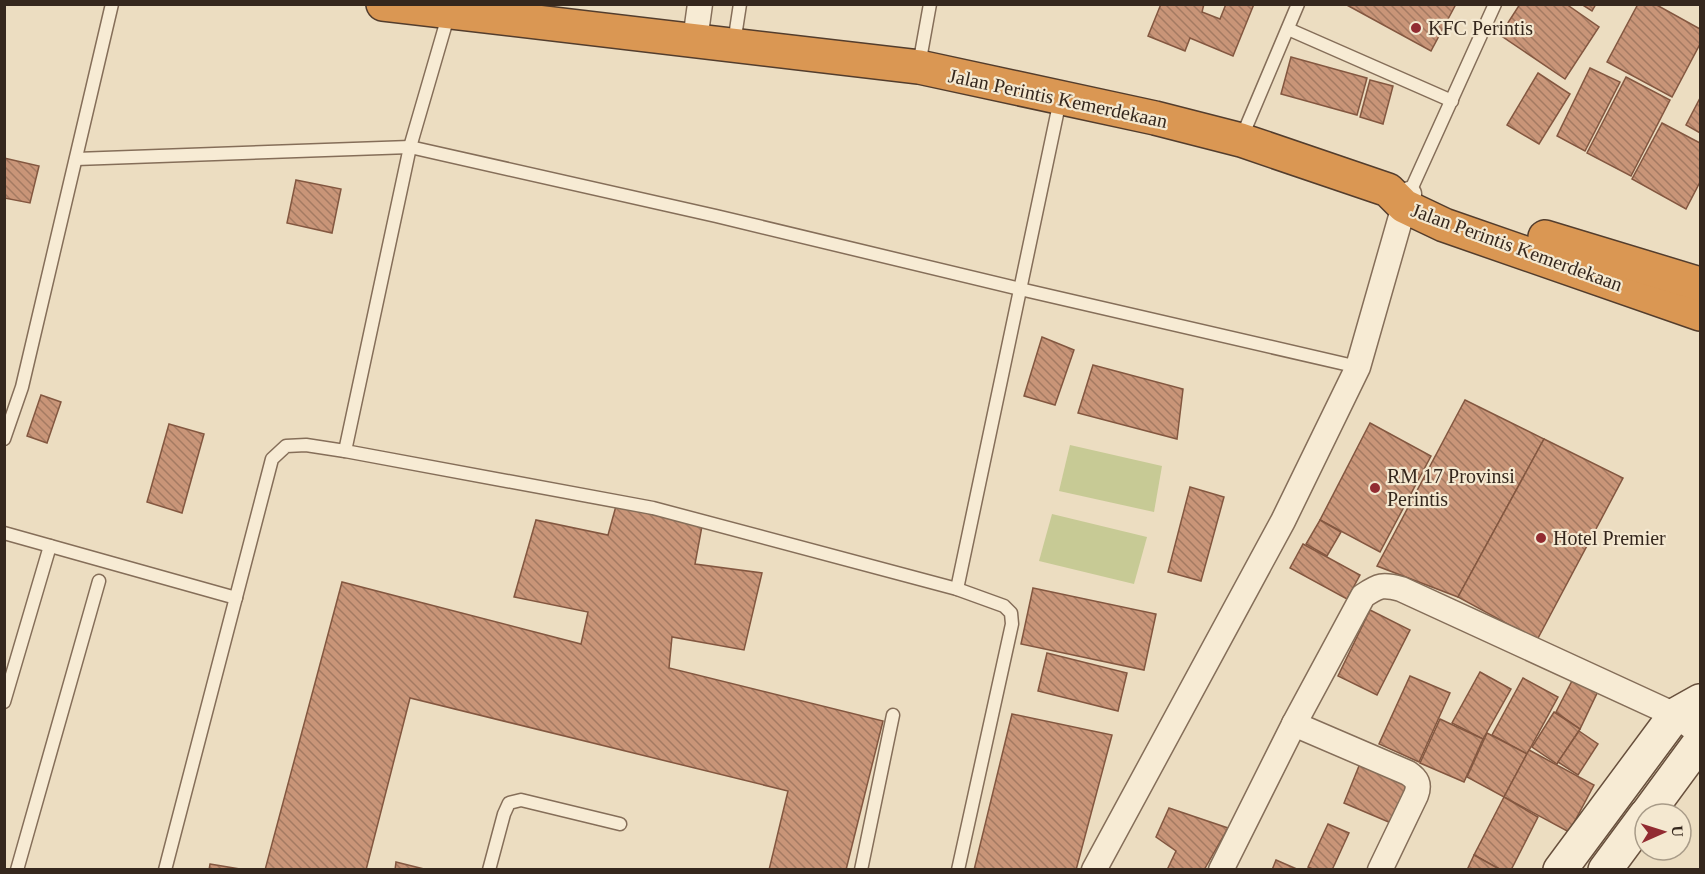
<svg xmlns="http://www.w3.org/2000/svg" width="1705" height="874" viewBox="0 0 1705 874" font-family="'Times New Roman',serif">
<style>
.pitch{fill:#c7ca95}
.building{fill:url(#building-back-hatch);stroke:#835740;stroke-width:1.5}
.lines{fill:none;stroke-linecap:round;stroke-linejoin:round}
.lane-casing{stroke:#856e59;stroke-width:15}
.street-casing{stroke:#856e59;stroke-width:27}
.secondary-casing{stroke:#674f3c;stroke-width:36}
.highway-casing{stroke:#533d2d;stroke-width:36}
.lane{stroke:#f7ebd4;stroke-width:12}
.street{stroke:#f7ebd4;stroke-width:24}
.secondary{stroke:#f7ebd4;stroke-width:33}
.highway{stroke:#da9753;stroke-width:33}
.poi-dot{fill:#922b31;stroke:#f4e8d0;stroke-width:2}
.labels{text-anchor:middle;stroke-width:4.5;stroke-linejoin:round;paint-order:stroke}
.poi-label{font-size:20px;fill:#35271d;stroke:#f4e8d0;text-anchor:start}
.street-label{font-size:20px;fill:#35271d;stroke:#f4e8d0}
</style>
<defs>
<pattern id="building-back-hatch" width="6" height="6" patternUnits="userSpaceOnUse" patternTransform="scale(1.5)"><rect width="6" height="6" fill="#c99578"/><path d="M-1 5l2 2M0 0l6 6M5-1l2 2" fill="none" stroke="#a47a62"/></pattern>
</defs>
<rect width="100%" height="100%" fill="#ecddc1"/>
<g class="pitch">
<polygon points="1070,445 1162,466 1154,512 1059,491"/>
<polygon points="1052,514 1147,537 1134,584 1039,561"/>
</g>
<g class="building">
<polygon points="1161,4 1204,4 1202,12 1220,19 1226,4 1254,4 1233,56 1190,38 1185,51 1148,36"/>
<polygon points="1345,4 1456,4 1431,51"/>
<polygon points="1520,4 1566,4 1599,27 1565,79 1500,35"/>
<polygon points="1581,4 1596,4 1592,11"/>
<polygon points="1638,4 1655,4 1700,29 1700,44 1672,97 1607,62"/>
<polygon points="1291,57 1367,78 1357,115 1281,94"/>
<polygon points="1590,68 1620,82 1585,151 1557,136"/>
<polygon points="1538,73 1570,94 1539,144 1507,125"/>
<polygon points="1626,77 1670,100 1631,176 1587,153"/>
<polygon points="1370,80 1393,86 1383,124 1360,117"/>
<polygon points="1700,98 1700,133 1686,125"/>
<polygon points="1662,123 1700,143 1700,182 1686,209 1632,179"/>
<polygon points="4,158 39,166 30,203 4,198"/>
<polygon points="296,180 341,189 332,233 287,223"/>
<polygon points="1042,337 1074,350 1055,405 1024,396"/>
<polygon points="1093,365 1183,389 1177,439 1078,413"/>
<polygon points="41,395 61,402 47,443 27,436"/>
<polygon points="1465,400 1544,439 1458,597 1377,566"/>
<polygon points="1370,423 1431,456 1380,552 1320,520"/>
<polygon points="169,424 204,434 182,513 147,502"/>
<polygon points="1544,439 1623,478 1537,640 1458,597"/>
<polygon points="1190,487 1224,497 1201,581 1168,572"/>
<polygon points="616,506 702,526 695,564 762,573 744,650 672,637 669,668 883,721 846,870 769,870 788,791 410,698 366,870 265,870 342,582 581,644 588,612 514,597 536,520 608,535"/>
<polygon points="1320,520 1341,532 1327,556 1306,544"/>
<polygon points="1303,544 1360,575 1347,599 1290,568"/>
<polygon points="1033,588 1156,614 1144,670 1021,644"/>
<polygon points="1370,610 1410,630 1377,695 1338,676"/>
<polygon points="1047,653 1127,673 1118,711 1038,691"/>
<polygon points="1480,672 1511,689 1483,739 1452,723"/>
<polygon points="1410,676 1450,693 1419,762 1379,744"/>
<polygon points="1574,677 1599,689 1580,729 1556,712"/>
<polygon points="1523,678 1558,697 1527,754 1492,735"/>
<polygon points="1554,712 1580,729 1557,764 1532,747"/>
<polygon points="1012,714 1112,735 1076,870 974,870"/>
<polygon points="1440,719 1483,739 1464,782 1420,763"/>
<polygon points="1579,731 1598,744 1578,775 1558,762"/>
<polygon points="1487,733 1527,754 1504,797 1467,777"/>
<polygon points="1529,750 1594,785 1569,832 1504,797"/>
<polygon points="1361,761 1416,785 1398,826 1344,803"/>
<polygon points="1504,797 1538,817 1511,870 1501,870 1474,855"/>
<polygon points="1169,808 1228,828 1204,870 1167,870 1176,851 1156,837"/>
<polygon points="1328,824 1349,833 1332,870 1315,870 1308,867"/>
<polygon points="1474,855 1501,870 1467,870"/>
<polygon points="1276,860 1299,870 1272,870"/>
<polygon points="396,862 428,870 395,870"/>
<polygon points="210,864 246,870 209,870"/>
</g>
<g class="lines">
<g class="lane-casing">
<g id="lane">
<polyline points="449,13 410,147 345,451 653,508 957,589 1004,606 1011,613 1012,624 958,870"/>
<polyline points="1288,29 1452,101"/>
<polyline points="734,43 740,4"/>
<polyline points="919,65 930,4"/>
<polyline points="1241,139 1298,4"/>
<polyline points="76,159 410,147 716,216 1020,289 1358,367"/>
<polyline points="1409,194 1495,4"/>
<polyline points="4,439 22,387 112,4"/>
<polyline points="4,533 236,598"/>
<polyline points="957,589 1060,100"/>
<polyline points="4,702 50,546"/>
<polyline points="17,870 99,581"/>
<polyline points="165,870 272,459 286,446 306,445 345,451"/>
<polyline points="489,870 504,814 509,803 521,800 620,824"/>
<polyline points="861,870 893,715"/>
</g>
</g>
<g class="street-casing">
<g id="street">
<polyline points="695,40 700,4"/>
<path d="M 1294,724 L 1408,773 C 1417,779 1420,784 1416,795 L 1380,870"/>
<polyline points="1094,870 1283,521 1358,367 1404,206 1409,194"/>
<path d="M 1221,870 L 1294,724 L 1363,596 C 1379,585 1383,584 1401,589 L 1675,715 L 1700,733"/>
</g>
</g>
<g class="secondary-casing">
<g id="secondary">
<polyline points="1647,814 1700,742"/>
<polyline points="1560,870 1675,715 1700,701"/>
<polyline points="1605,870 1645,816"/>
</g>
</g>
<g class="highway-casing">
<g id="highway">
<polyline points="383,4 919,67 1155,118 1241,140 1388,190 1404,206 1444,225 1700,314"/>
<polyline points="1545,237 1700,284"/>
</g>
</g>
<use href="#lane" class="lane"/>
<use href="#street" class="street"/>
<use href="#secondary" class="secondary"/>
<use href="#highway" class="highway"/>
</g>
<g class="poi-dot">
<circle cx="1416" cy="28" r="6"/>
<circle cx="1375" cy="488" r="6"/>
<circle cx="1541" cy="538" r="6"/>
</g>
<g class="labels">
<g class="poi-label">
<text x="1428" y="35">KFC Perintis</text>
<text x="1387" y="483">RM 17 Provinsi<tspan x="1387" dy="23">Perintis</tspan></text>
<text x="1553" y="545">Hotel Premier</text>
</g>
<g class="street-label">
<text transform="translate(1058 98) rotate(12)" y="7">Jalan Perintis Kemerdekaan</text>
<text transform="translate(1517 247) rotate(20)" y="7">Jalan Perintis Kemerdekaan</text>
</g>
</g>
<rect width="1705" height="874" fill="none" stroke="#35271d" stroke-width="12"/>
<g transform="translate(1663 832) rotate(87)"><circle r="28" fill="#f4e8d0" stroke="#a89b88" stroke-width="1.5"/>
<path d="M0-4.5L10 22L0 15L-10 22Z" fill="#922b31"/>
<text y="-9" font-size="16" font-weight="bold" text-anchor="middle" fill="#35271d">U</text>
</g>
</svg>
